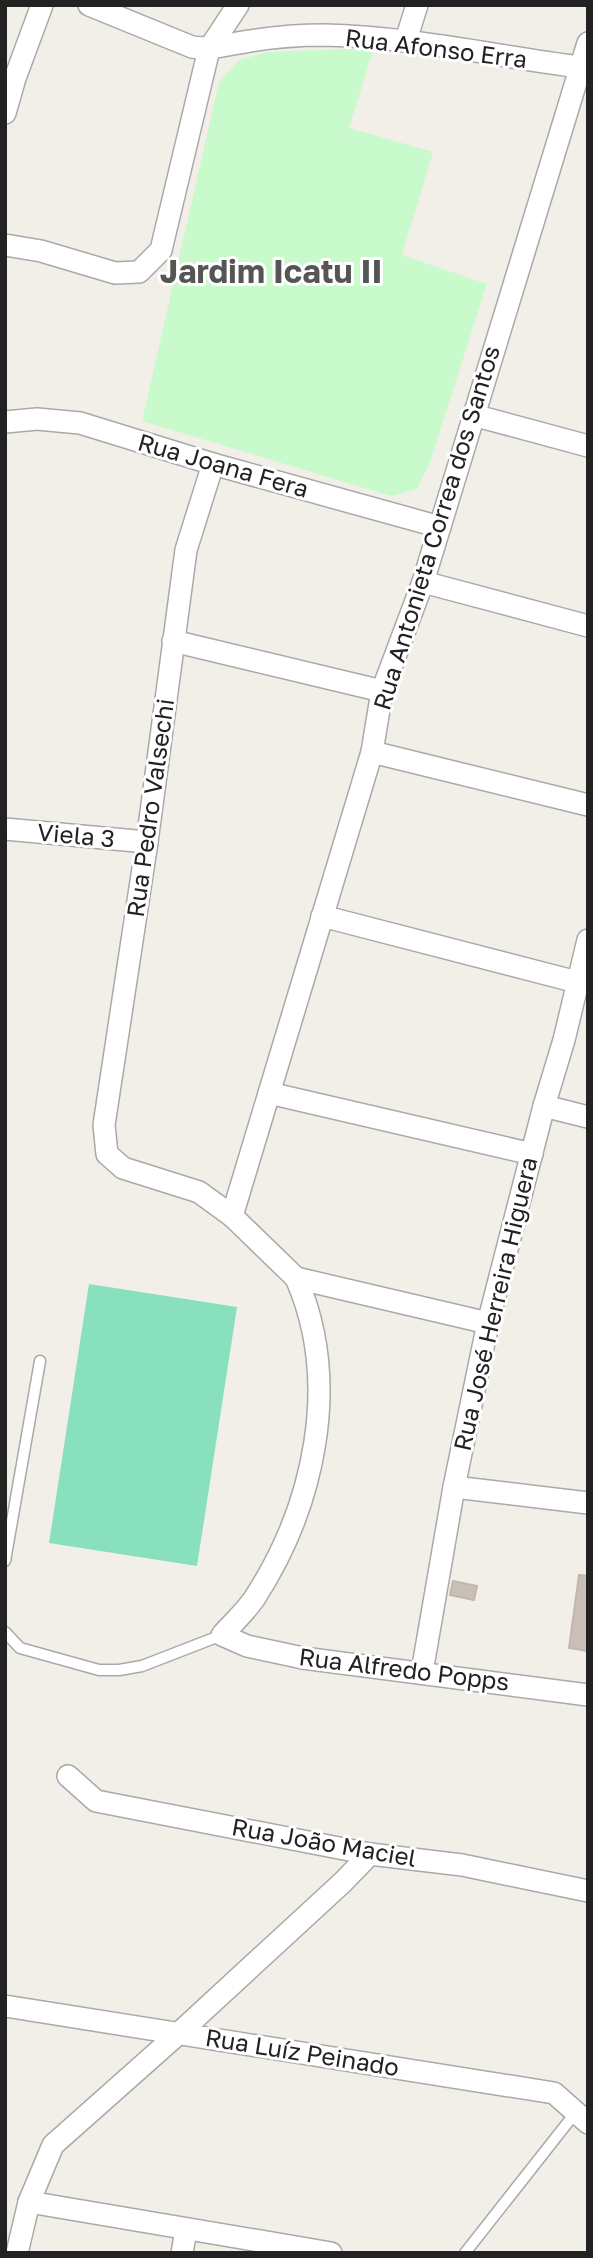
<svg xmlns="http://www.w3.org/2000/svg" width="593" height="2258" viewBox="0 0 593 2258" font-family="'Golos Text',sans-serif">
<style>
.park{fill:#c8facc}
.pitch{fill:#88e0be}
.building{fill:#c7bfb8;stroke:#c4b6ab;stroke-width:2}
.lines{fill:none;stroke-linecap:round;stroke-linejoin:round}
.service-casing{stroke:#a9a9a9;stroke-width:13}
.minor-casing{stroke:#a9a9a9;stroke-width:24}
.service{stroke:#fff;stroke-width:10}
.minor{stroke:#fff;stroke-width:21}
.labels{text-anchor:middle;stroke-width:6;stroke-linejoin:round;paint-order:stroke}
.street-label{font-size:24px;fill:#222;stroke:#fff}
.district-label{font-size:32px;font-weight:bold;fill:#555;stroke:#fff}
</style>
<rect width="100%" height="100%" fill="#f2efe9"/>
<polygon class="park" points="374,48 349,128 433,152 402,255 487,284 430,462 417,489 391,496 142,421 219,82 239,60 267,52"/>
<polygon class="pitch" points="89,1284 237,1307 197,1566 49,1543"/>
<g class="building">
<polygon points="579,1575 588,1576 588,1651 569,1648"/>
<polygon points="453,1581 477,1586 474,1600 450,1595"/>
</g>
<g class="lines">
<g class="service-casing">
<g id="service">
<polyline points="5,1561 40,1361"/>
<polyline points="5,1632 20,1648 99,1670 119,1670 142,1666 222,1635"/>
<polyline points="465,2253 576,2112"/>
</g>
</g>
<g class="minor-casing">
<g id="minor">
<path d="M 89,5 L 192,47 C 212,50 229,44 250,41 C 274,37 299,35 325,35 C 411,37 495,56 580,67"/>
<polyline points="406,40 417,5"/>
<polyline points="5,113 15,78 42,5"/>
<polyline points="5,245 41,251 115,273 139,272 161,250 209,49 238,5"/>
<polyline points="473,415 588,446"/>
<polyline points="5,422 37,419 80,423 213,464 440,527"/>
<polyline points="213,464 186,550 147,842 104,1125 107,1154 123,1168 199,1192 232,1216 296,1278 488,1323"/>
<polyline points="423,582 588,626"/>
<polyline points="173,641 382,691"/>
<polyline points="372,752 588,805"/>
<polyline points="5,829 147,842"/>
<polyline points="322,916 577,982"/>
<polyline points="269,1093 532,1154"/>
<polyline points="544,1106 588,1117"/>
<polyline points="232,1216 372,752 382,691 423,582 588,43"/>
<path d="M 296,1278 C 342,1383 314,1507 254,1599 C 245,1612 233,1623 222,1635 L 247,1646 L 303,1658 L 588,1695"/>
<polyline points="454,1487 588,1503"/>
<polyline points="422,1672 454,1487 488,1323 544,1106 564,1040 588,940"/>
<polyline points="68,1776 96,1801 370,1854 462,1865 588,1891"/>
<polyline points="5,2006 554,2093 588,2123"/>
<polyline points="29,2202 331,2253"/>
<polyline points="17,2253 29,2202 53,2145 178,2034 343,1882 370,1854"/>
<polyline points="182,2253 186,2230"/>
</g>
</g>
<use href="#service" class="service"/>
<use href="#minor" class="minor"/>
</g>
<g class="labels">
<g class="street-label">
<text transform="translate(436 49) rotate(7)" y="8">Rua Afonso Erra</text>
<text transform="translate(223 466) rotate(16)" y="8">Rua Joana Fera</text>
<text transform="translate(437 528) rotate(-73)" y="8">Rua Antonieta Correa dos Santos</text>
<text transform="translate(151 808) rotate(-82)" y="8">Rua Pedro Valsechi</text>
<text transform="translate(76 836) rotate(5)" y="8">Viela 3</text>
<text transform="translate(496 1304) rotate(-77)" y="8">Rua José Herreira Higuera</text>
<text transform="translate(404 1670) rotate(7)" y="8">Rua Alfredo Popps</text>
<text transform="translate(324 1843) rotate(10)" y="8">Rua João Maciel</text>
<text transform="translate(302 2053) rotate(9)" y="8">Rua Luíz Peinado</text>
</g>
<g class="district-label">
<text x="271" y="283">Jardim Icatu II</text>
</g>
</g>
<rect width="593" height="2258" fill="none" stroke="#222222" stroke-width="14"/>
</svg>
